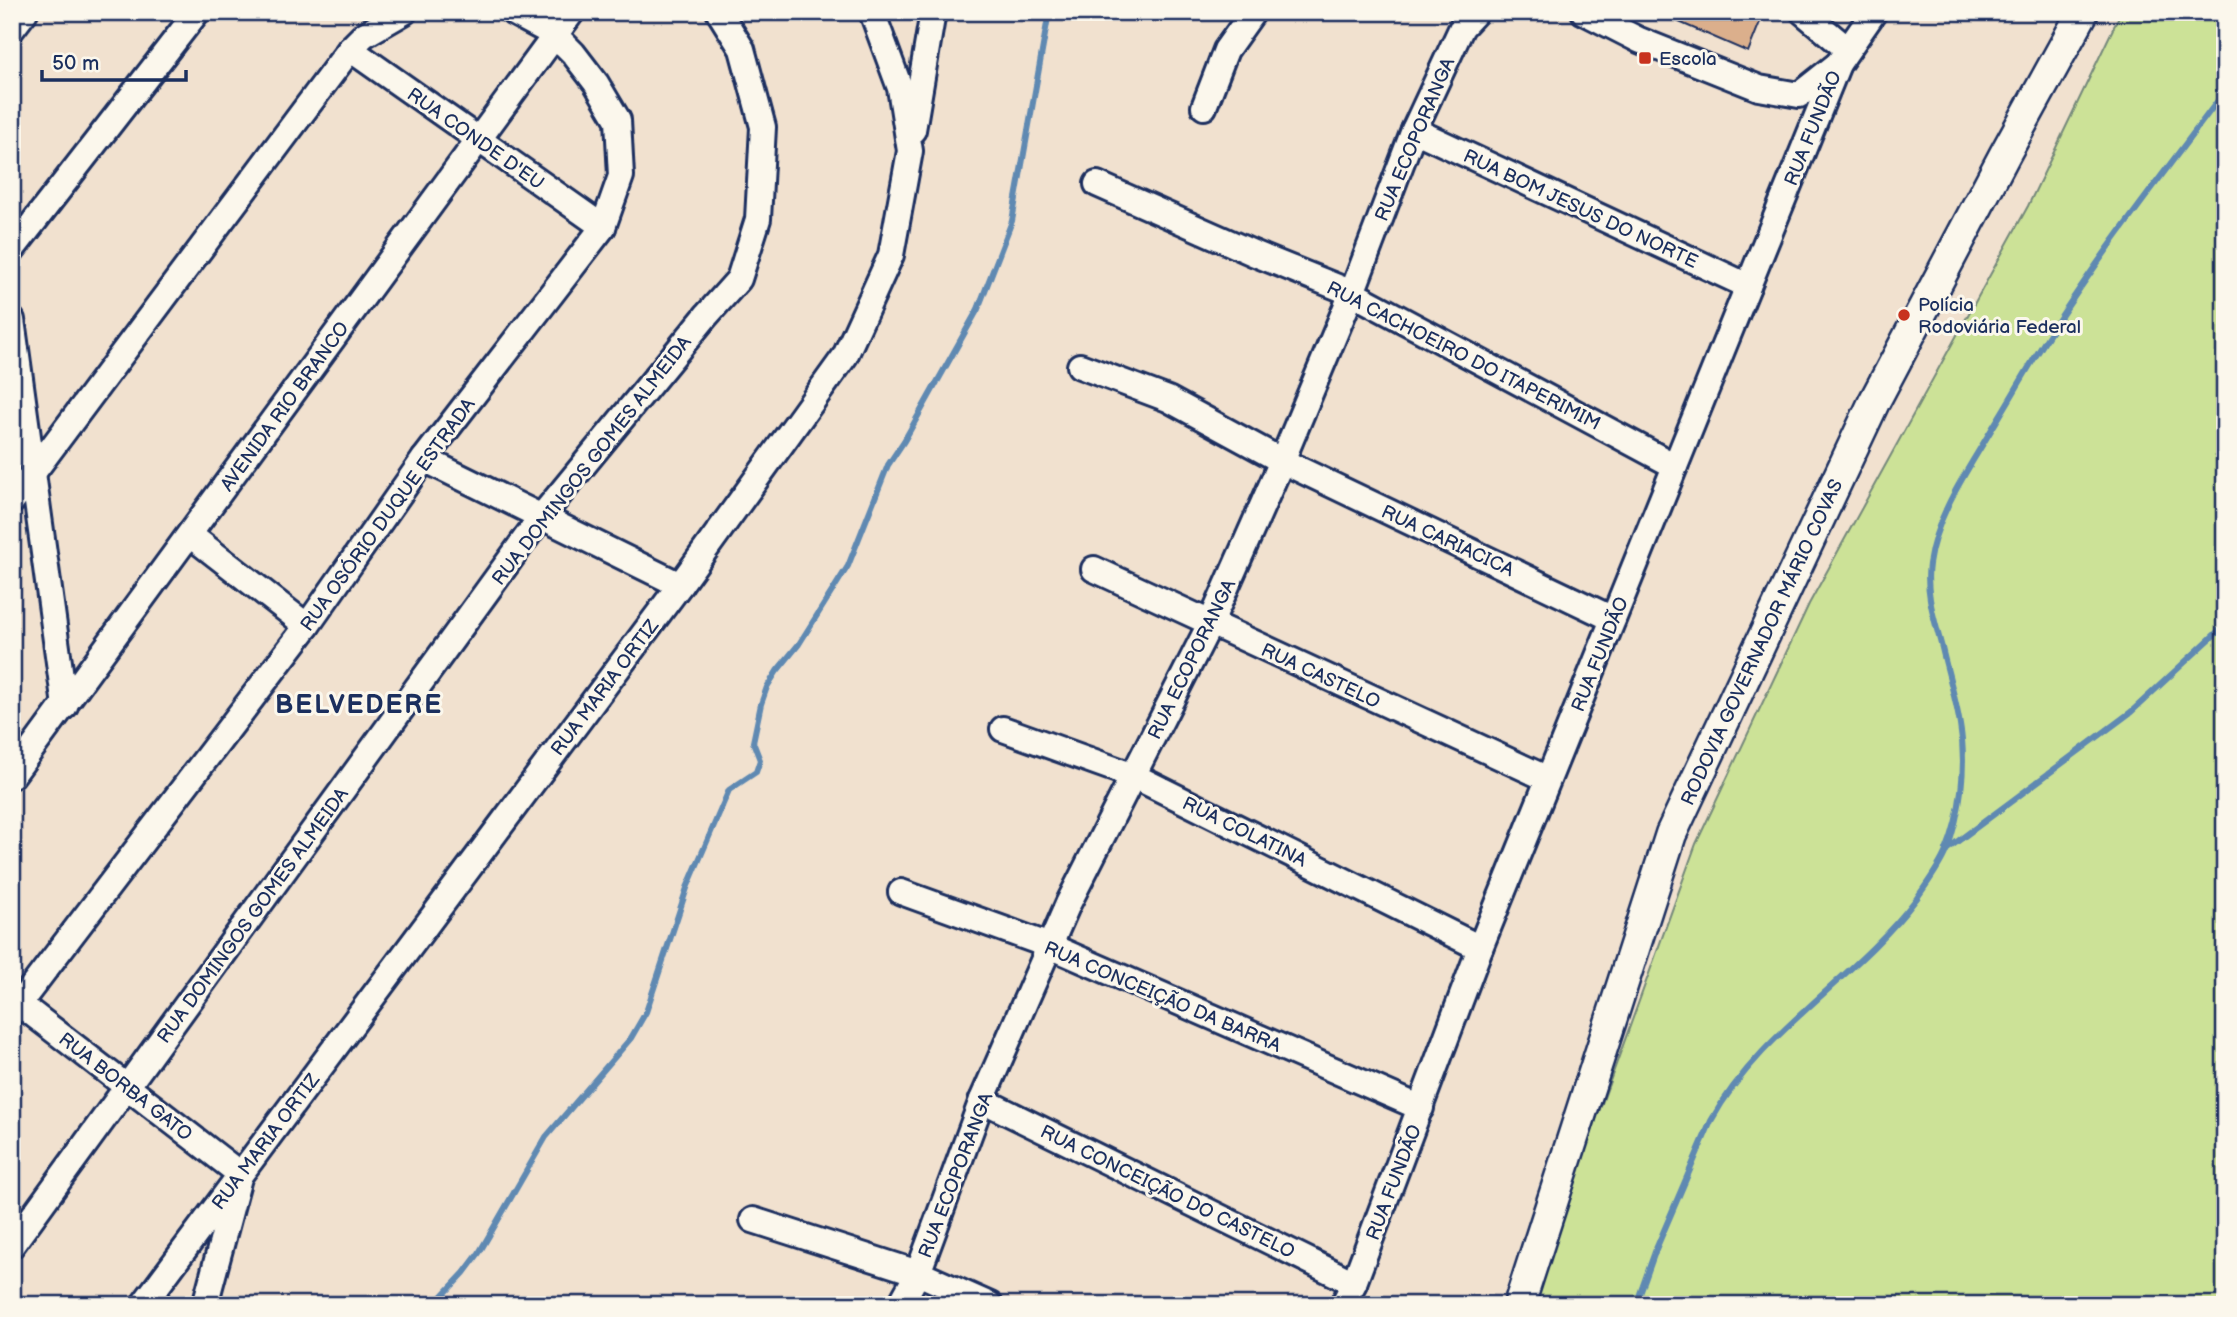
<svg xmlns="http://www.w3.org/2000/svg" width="2237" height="1317" viewBox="0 0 2237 1317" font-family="'Balsamiq Sans',sans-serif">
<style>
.green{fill:#cce297;stroke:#74887a;stroke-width:2}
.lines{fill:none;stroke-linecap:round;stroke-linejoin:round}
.stream{stroke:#5e89b2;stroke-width:6}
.building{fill:#dbaf8c;stroke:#1b2f5e;stroke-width:2}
.minor-casing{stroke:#1b2f5e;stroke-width:30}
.major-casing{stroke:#1b2f5e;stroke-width:35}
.minor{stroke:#fbf7ec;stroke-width:24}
.major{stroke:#fbf7ec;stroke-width:30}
.poi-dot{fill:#c8321e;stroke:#fbf7ec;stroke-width:2.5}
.labels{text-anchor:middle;stroke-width:6;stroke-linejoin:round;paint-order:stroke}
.poi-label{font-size:19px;fill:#1b2f5e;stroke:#fbf7ec;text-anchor:start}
.street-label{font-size:19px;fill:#1b2f5e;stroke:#fbf7ec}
.district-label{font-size:26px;font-weight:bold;letter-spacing:2px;fill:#1b2f5e;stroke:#fbf7ec}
</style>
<rect width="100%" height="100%" fill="#f1e1cf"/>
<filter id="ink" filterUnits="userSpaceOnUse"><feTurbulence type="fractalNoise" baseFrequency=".0143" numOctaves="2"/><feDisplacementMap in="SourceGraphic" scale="14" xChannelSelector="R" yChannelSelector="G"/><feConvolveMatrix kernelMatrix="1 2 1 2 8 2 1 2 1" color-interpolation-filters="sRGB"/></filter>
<g filter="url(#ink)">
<polygon class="green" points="2121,12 2225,12 2225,1305 1532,1305 1560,1219 1696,844 1809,604 2028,206"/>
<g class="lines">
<g class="stream">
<polyline points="1946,850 2131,712 2225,625"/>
<polyline points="434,1305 464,1273 479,1253 546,1137 631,1038 646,1012 687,888 729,790 756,772 760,760 753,742 761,704 767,687 777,671 799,644 848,566 888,465 904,441 978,309 1012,221 1049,12"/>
<path d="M 1636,1305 L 1656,1249 L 1711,1121 C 1760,1031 1856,979 1917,898 C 1927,883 1939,868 1946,851 C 1961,814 1967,765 1960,725 C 1956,699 1948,674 1942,648 C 1935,621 1925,593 1929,564 C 1936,514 1968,470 1993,427 C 2008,403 2022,378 2037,354 C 2093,263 2161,177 2225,91"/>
</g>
</g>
<polygon class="building" points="1656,12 1764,12 1748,52"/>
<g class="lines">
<g class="minor-casing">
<g id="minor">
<polyline points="1584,12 1639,40 1759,88 1799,95 1838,64"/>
<polyline points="1803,12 1847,49"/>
<polyline points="12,29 25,12"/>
<polyline points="350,49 603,227"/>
<polyline points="1204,107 1226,50 1253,12"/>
<polyline points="913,130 933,12"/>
<polyline points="1414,130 1748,286"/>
<polyline points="1097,184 1253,253 1352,293 1675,466"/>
<polyline points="12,250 197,12"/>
<polyline points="12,320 65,706"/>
<polyline points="1080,366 1168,399 1282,461 1613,619"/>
<polyline points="424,459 680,585"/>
<polyline points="12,501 350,49 364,35 404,12"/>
<polyline points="190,535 307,626"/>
<polyline points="1094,569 1548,779"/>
<polyline points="1003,729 1134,776 1480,948"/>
<polyline points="12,776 572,12"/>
<polyline points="901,892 1050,946 1421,1108"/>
<polyline points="12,998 240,1174 205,1305"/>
<polyline points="12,1013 307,626 424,459 603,227 621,176 618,120 596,83 573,53 555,35 512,12"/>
<polyline points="982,1100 1354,1283"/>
<polyline points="753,1220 918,1273 990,1305"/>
<polyline points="12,1245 541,517 706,316 739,279 758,219 763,127 742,49 719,12"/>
<polyline points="143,1305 680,585 845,356 891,255 910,151 900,88 872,12"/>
<polyline points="900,1305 918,1273 982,1100 1068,904 1210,624 1282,461 1352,293 1414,130 1462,27 1476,12"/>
<polyline points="1343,1305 1354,1283 1480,948 1838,64 1874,12"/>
</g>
</g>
<g class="major-casing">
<polyline id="major" points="1519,1305 1671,834 1874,402 2005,154 2083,12"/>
</g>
<use href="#minor" class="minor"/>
<use href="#major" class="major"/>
</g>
</g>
<g class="poi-dot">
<rect x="1638" y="51" width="14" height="14" rx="3.5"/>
<circle cx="1904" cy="315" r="7"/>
</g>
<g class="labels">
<g class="poi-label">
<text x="1659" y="65">Escola</text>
<text x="1918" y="311">Polícia<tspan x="1918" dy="22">Rodoviária Federal</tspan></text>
</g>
<g class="street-label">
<text transform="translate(1812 128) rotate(-68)" y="7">RUA FUNDÃO</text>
<text transform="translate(476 138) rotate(35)" y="7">RUA CONDE D'EU</text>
<text transform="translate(1414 139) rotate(-67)" y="7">RUA ECOPORANGA</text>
<text transform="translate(1581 208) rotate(25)" y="7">RUA BOM JESUS DO NORTE</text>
<text transform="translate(1464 355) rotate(27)" y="7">RUA CACHOEIRO DO ITAPERIMIM</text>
<text transform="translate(284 406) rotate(-54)" y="7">AVENIDA RIO BRANCO</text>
<text transform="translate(591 460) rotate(-52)" y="7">RUA DOMINGOS GOMES ALMEIDA</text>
<text transform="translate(387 514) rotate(-54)" y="7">RUA OSÓRIO DUQUE ESTRADA</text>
<text transform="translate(1448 540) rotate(25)" y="7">RUA CARIACICA</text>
<text transform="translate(1761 642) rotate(-65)" y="7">RODOVIA GOVERNADOR MÁRIO COVAS</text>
<text transform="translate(1599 654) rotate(-68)" y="7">RUA FUNDÃO</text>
<text transform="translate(1191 659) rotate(-64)" y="7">RUA ECOPORANGA</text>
<text transform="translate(1321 675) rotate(25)" y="7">RUA CASTELO</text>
<text transform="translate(604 687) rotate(-53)" y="7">RUA MARIA ORTIZ</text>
<text transform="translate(1245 831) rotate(26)" y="7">RUA COLATINA</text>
<text transform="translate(252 915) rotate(-54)" y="7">RUA DOMINGOS GOMES ALMEIDA</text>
<text transform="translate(1163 996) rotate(23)" y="7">RUA CONCEIÇÃO DA BARRA</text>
<text transform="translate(126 1086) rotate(38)" y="7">RUA BORBA GATO</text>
<text transform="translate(265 1141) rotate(-53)" y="7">RUA MARIA ORTIZ</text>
<text transform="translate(955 1175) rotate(-69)" y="7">RUA ECOPORANGA</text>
<text transform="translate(1393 1182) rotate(-69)" y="7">RUA FUNDÃO</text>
<text transform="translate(1168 1191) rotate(26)" y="7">RUA CONCEIÇÃO DO CASTELO</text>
</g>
<g class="district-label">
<text x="359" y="713">BELVEDERE</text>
</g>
</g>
<rect width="2237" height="1317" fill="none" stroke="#fbf7ec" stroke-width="42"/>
<rect x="21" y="21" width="2195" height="1275" fill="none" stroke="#1b2f5e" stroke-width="2.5" filter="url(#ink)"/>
<path d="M42 70v10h144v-10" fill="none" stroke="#1b2f5e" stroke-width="3.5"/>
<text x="52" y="70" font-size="21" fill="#1b2f5e" stroke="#fbf7ec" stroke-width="5" paint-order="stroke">50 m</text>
</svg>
